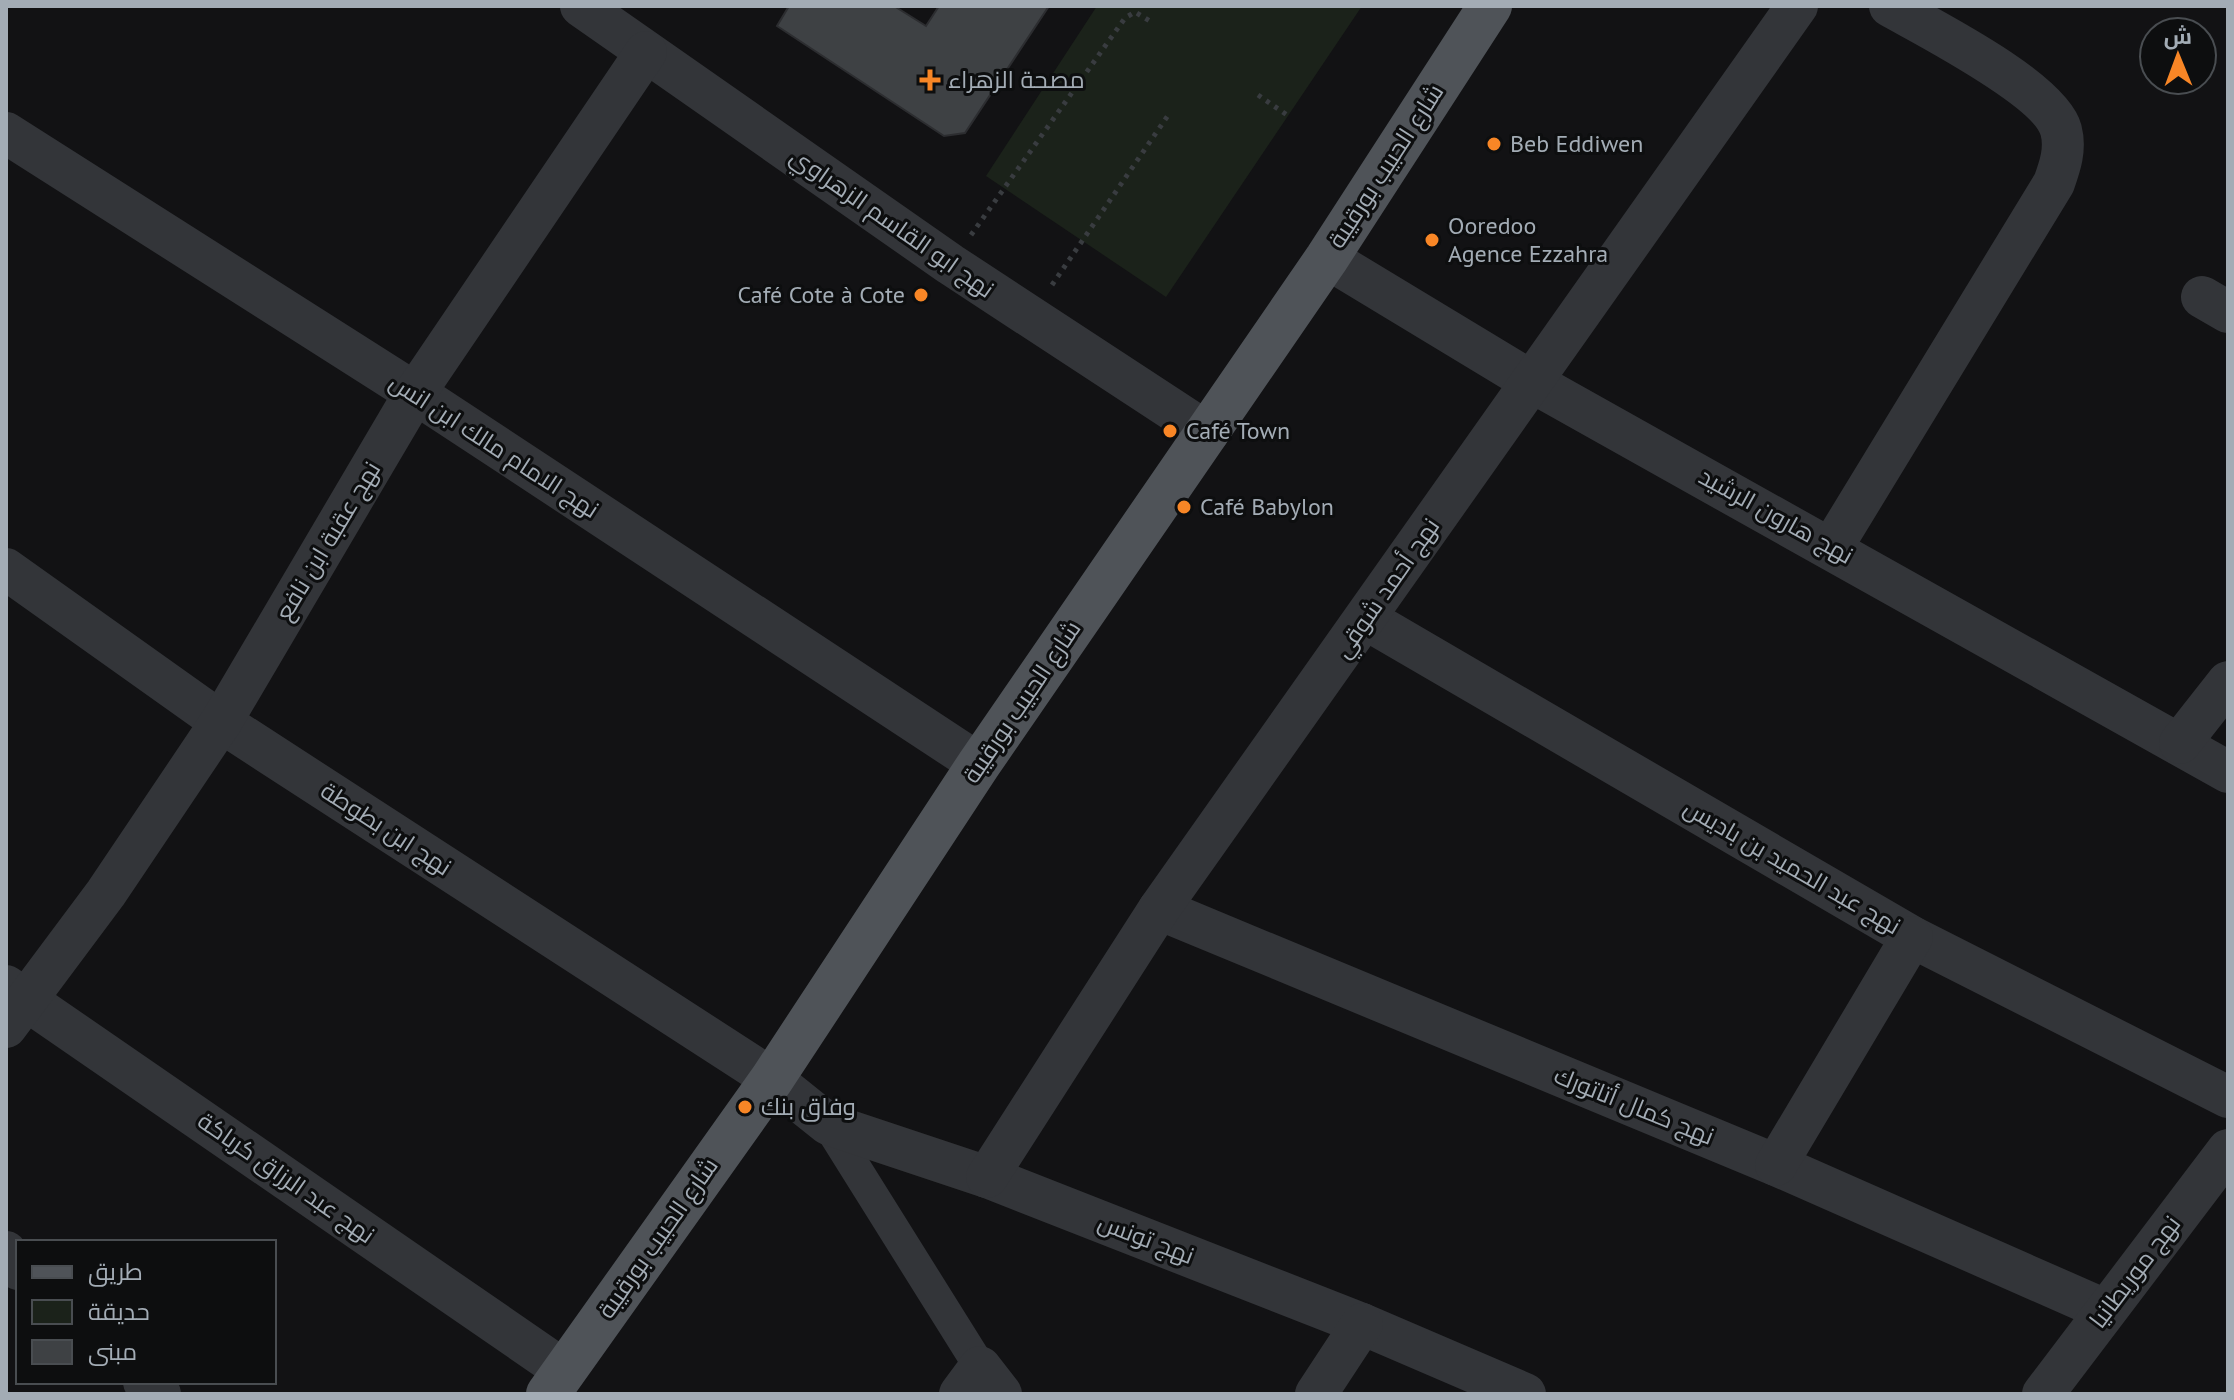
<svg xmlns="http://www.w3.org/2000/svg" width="2234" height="1400" viewBox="0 0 2234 1400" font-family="'PT Sans',Cairo,sans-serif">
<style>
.green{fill:#1b221a}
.building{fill:#3e4144;stroke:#2c2d30;stroke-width:2}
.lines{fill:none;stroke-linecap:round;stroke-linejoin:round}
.path{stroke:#393c40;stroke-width:5;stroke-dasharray:4 6;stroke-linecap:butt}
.pedestrian{stroke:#333539;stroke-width:32}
.minor{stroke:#333539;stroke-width:42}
.primary{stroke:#4f5358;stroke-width:44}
.poi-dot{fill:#f88626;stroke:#0d0e0f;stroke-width:3}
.labels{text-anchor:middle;stroke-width:6;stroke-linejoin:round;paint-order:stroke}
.poi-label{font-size:24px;fill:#a3acb5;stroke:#0d0e0f;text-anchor:start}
.street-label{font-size:24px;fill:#a3acb5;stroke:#0d0e0f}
</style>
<rect width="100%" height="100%" fill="#121214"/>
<polygon class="green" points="1097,6 1362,6 1166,297 986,176"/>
<polygon class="building" points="789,6 894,6 926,26 939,6 1049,6 965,133 944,136 777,26"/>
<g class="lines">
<g class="path">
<polyline points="1258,95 1287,115"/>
<polyline points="971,235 1125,18 1135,12 1153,23"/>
<polyline points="1052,285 1169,114"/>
</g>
<polyline class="pedestrian" points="828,1124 980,1367"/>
<g class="minor">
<polyline points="581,6 950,264 1208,433"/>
<polyline points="6,133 415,393 979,764"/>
<polyline points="1327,258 1532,382 2228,772"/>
<polyline points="2202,297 2228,312"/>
<path d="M 1832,547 L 2054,183 C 2060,166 2066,149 2061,130 C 2050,89 1929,28 1890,6"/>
<polyline points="6,569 221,722 772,1079 828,1124 987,1177 1362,1324 1525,1394"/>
<polyline points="1366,619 1912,937 2228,1097"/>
<polyline points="2180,743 2228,682"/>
<polyline points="1159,909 1776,1165 2105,1310"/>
<polyline points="6,986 565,1371"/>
<polyline points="6,1027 106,893 221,722 415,393 646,52"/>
<polyline points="1776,1165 1912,937"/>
<polyline points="987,1177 1159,909 1797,6"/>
<polyline points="6,1252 18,1269"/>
<polyline points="144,1382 160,1394"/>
<polyline points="960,1394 980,1367 1001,1394"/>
<polyline points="1316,1394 1362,1324"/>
<polyline points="2043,1394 2228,1150"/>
</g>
<polyline class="primary" points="548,1394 772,1079 979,764 1327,258 1490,6"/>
</g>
<g class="poi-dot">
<path d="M926 68h8v8h8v8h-8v8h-8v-8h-8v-8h8z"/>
<circle cx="1494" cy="144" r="8"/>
<circle cx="1432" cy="240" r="8"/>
<circle cx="921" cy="295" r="8"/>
<circle cx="1170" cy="431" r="8"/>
<circle cx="1184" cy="507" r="8"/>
<circle cx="745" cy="1107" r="8"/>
</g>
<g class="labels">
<g class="poi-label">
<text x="948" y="88">مصحة الزهراء</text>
<text x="1510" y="152">Beb Eddiwen</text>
<text x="1448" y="234">Ooredoo<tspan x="1448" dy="28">Agence Ezzahra</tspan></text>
<text x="905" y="303" text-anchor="end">Café Cote à Cote</text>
<text x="1186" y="439">Café Town</text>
<text x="1200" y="515">Café Babylon</text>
<text x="761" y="1115">وفاق بنك</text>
</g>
<g class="street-label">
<text transform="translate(1386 166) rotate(-57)" y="8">شارع الحبيب بورقيبة</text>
<text transform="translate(892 223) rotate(35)" y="8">نهج ابو القاسم الزهراوي</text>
<text transform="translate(494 446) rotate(33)" y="8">نهج الامام مالك ابن انس</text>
<text transform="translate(1776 516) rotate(29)" y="8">نهج هارون الرشيد</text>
<text transform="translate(328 541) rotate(-59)" y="8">نهج عقبة ابن نافع</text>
<text transform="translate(1387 588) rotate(-55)" y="8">نهج أحمد شوقي</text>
<text transform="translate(1022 702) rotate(-56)" y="8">شارع الحبيب بورقيبة</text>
<text transform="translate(386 829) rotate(33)" y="8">نهج ابن بطوطة</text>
<text transform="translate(1792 867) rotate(30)" y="8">نهج عبد الحميد بن باديس</text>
<text transform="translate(1634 1106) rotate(22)" y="8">نهج كمال أتاتورك</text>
<text transform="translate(286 1178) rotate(35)" y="8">نهج عبد الرزاق كرباكة</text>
<text transform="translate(658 1238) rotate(-55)" y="8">شارع الحبيب بورقيبة</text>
<text transform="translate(1146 1239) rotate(21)" y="8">نهج تونس</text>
<text transform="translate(2135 1272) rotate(-53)" y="8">نهج موريطانيا</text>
</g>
</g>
<rect width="2234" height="1400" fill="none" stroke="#a3acb5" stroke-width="16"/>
<rect x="16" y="1240" width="260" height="144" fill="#0d0e0f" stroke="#494d51" stroke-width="2"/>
<rect x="32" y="1266" width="40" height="12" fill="#4f5358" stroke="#494d51" stroke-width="2"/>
<text x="88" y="1280" font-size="24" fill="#a3acb5">طريق</text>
<rect x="32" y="1300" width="40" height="24" fill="#1b221a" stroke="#494d51" stroke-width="2"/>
<text x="88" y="1320" font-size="24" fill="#a3acb5">حديقة</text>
<rect x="32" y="1340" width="40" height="24" fill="#3e4144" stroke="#494d51" stroke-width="2"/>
<text x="88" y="1360" font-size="24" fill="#a3acb5">مبنى</text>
<g transform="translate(2178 56) rotate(359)"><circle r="38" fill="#0d0e0f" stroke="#494d51" stroke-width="2"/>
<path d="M0-6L14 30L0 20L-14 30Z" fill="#f88626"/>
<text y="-12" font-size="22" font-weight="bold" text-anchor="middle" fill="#a3acb5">ش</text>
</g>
</svg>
